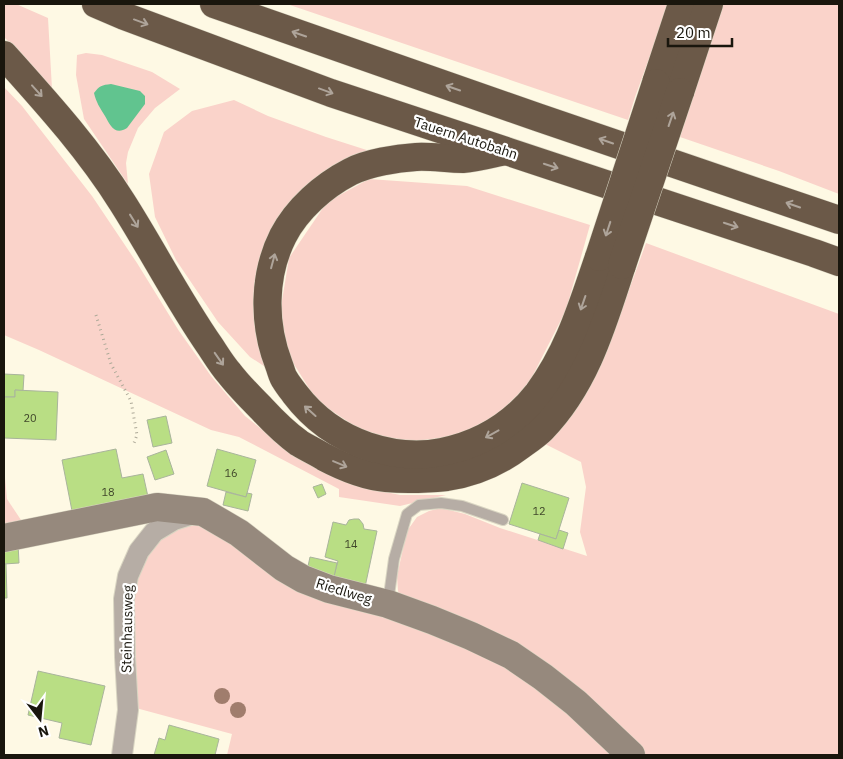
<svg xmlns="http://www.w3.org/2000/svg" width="843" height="759" viewBox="0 0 843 759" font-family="'IBM Plex Sans',sans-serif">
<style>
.green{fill:#fad3ca}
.water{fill:#61c48f}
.building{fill:#b9de84;stroke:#a9b49c}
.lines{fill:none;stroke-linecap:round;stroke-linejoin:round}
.lane-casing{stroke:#d9d5c2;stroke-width:12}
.street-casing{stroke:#d9d5c2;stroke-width:22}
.secondary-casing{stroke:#d9d5c2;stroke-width:29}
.highway-casing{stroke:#d9d5c2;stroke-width:29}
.path{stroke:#ada998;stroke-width:3;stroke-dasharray:1 4;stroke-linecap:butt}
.lane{stroke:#b6ada5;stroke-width:10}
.street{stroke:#b6ada5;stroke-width:20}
.secondary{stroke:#96897d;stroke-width:28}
.highway{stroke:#6b5948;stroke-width:28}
.highway-bridge-casing{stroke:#d9d5c2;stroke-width:29;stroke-linecap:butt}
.highway-bridge{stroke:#6b5948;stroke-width:28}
.tree{fill:#a07d6d}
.oneway{stroke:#aea49a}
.labels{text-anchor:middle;stroke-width:4.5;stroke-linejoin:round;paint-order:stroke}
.number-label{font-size:11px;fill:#41482b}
.street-label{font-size:14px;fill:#19160d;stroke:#fff}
</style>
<rect width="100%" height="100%" fill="#fef9e4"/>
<g class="green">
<polygon points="4,4 16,4 48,18 52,89 19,52 4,37"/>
<polygon points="287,4 669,4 635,97 628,120"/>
<polygon points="722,4 839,4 839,194 779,171 680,137"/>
<polygon points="86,53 102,55 152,72 180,89 155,108 138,128 128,152 126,163 128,184 84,119 76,75 77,55"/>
<polygon points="4,87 22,106 92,196 137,263 179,331 211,376 245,416 290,452 367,488 400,495 446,495 400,506 339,497 339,489 239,437 211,430 39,350 4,335"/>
<polygon points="234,100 268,116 326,137 376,153 281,220 270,370 250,357 218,322 176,260 155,217 149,174 164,132 192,111"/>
<polygon points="369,179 467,186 590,225 566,310 528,385 498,414 457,436 406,442 362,431 317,401 290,358 279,319 289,258 327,202"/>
<polygon points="646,243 839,314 839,755 641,755 401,598 398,591 397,576 407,531 417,517 429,511 441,508 465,514 500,528 587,556 580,532 586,487 581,462 543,443 579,403 605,356"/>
<polygon points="4,467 7,499 27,529 4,533"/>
<polygon points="191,523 214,526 511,662 620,755 227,755 232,734 136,708 131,606 138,575 154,544 170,531"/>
</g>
<path class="water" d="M 111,84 L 140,91 L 145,96 L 145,104 L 127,128 C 115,136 110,125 105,116 C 100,108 96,102 94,93 C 99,86 102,85 111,84 Z"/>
<g class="building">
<polygon points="4,374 24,375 23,391 15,390 15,397 4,397"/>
<polygon points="15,390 58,392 56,440 4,438 4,397 15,397"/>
<polygon points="166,416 172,443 153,447 147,420"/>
<polygon points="116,449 122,478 143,474 150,506 74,521 62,460"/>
<polygon points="217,449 256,460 246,497 207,486"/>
<polygon points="166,450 174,474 155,480 147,457"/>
<polygon points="522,483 569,498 556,539 509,524"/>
<polygon points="322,484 326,494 318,498 313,487"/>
<polygon points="226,492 246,497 247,493 252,494 248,511 223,505"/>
<polygon points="354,519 359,519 363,524 364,529 377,531 365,587 333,579 338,561 325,557 333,522 346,525 349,520"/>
<polygon points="559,530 568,533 563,549 538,540 540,534 556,539"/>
<polygon points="18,543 19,563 4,564 4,545"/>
<polygon points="310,557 337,563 334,577 307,571"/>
<polygon points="4,564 6,564 7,598 4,598"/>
<polygon points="38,671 105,686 91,745 59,738 62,723 28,715"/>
<polygon points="169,725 219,739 215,755 154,755 159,738 165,740"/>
</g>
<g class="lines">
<g class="lane-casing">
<polyline id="lane" points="388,603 394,559 407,514 419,505 441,503 462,506 503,520"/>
</g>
<g class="street-casing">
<polyline id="street" points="122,755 128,710 125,657 124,599 128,576 139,551 154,532 174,520 196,513"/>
</g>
<g class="secondary-casing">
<polyline id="secondary" points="4,538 157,507 203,512 239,533 284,568 303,579 329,589 388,604 432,620 471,636 511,655 543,677 576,703 631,755"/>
</g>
<g class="highway-casing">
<g id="highway">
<polyline points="96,4 124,16 331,93 814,253 839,262"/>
<polyline points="214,4 537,117 839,220"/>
<path d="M 4,55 C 46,102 88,148 122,202 C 152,249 178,300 210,346 C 216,355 222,365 229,373 C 239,386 250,397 261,408 C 273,421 285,433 299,443 C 307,448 316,452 324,457 C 343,467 364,476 386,478 C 406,480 427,479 447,477 C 473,473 499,462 520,446 C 527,441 536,435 542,429 C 586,384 603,323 622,265"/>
<polyline points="656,83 682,4"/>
<polyline points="680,92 709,4"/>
<path d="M 505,151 C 491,154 477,158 463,159 C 447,159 431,156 416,157 C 397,158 367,163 350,172 C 323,186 297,209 283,236 C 263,276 263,324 279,365 C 281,370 282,376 285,380 C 288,385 292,390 295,394 C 314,419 338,436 367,446 C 391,454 417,457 442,452 C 482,444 513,425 538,393 C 569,351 582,306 599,257"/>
</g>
</g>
<polyline class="path" points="96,315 111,364 131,401 137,435 134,443"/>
<use href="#lane" class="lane"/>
<use href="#street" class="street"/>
<use href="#secondary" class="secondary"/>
<use href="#highway" class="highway"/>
<g class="highway-bridge-casing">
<g id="highway-bridge">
<polyline points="599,257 656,83"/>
<polyline points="622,265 680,92"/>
</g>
</g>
<use href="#highway-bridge" class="highway-bridge"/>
</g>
<g class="tree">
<circle cx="222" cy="696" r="8"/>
<circle cx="238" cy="710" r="8"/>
</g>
<defs><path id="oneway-shaft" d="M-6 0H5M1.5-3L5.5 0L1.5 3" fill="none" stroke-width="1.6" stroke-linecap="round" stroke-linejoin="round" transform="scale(1.25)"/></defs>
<g class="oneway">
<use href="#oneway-shaft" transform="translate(141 22) rotate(20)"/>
<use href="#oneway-shaft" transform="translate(299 34) rotate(-161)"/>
<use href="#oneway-shaft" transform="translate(453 88) rotate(-161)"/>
<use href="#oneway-shaft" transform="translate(37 91) rotate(48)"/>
<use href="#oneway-shaft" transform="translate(326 91) rotate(20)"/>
<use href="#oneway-shaft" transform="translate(671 119) rotate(-71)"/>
<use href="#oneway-shaft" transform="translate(606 141) rotate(-161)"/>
<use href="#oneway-shaft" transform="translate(551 166) rotate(18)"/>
<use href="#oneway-shaft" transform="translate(793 205) rotate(-161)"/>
<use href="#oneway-shaft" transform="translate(134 221) rotate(58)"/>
<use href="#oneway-shaft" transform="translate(731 225) rotate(18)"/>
<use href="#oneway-shaft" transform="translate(608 229) rotate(108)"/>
<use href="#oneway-shaft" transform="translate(273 261) rotate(-75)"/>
<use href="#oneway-shaft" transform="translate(583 303) rotate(109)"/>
<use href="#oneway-shaft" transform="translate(219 359) rotate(55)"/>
<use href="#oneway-shaft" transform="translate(310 411) rotate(-138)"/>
<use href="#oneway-shaft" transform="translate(492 434) rotate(151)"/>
<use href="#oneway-shaft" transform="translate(340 464) rotate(23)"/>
</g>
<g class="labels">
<g class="number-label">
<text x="30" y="422">20</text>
<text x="231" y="477">16</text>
<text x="108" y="496">18</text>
<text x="539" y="515">12</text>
<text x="351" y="548">14</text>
</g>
<g class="street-label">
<text transform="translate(466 138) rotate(18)" y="5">Tauern Autobahn</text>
<text transform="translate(344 591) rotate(17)" y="5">Riedlweg</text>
<text transform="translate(127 629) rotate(-89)" y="5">Steinhausweg</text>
</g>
</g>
<rect width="843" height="759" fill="none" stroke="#19160d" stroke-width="10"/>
<g transform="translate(40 719) rotate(164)" stroke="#ffffff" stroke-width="4" paint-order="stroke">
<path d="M0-4L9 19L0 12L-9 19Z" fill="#19160d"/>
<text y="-8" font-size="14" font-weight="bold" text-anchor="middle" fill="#19160d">N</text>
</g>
<path d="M668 38v8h64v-8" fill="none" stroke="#19160d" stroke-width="2.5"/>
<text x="676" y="38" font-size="15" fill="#19160d" stroke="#ffffff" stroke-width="4" paint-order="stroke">20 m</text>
</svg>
